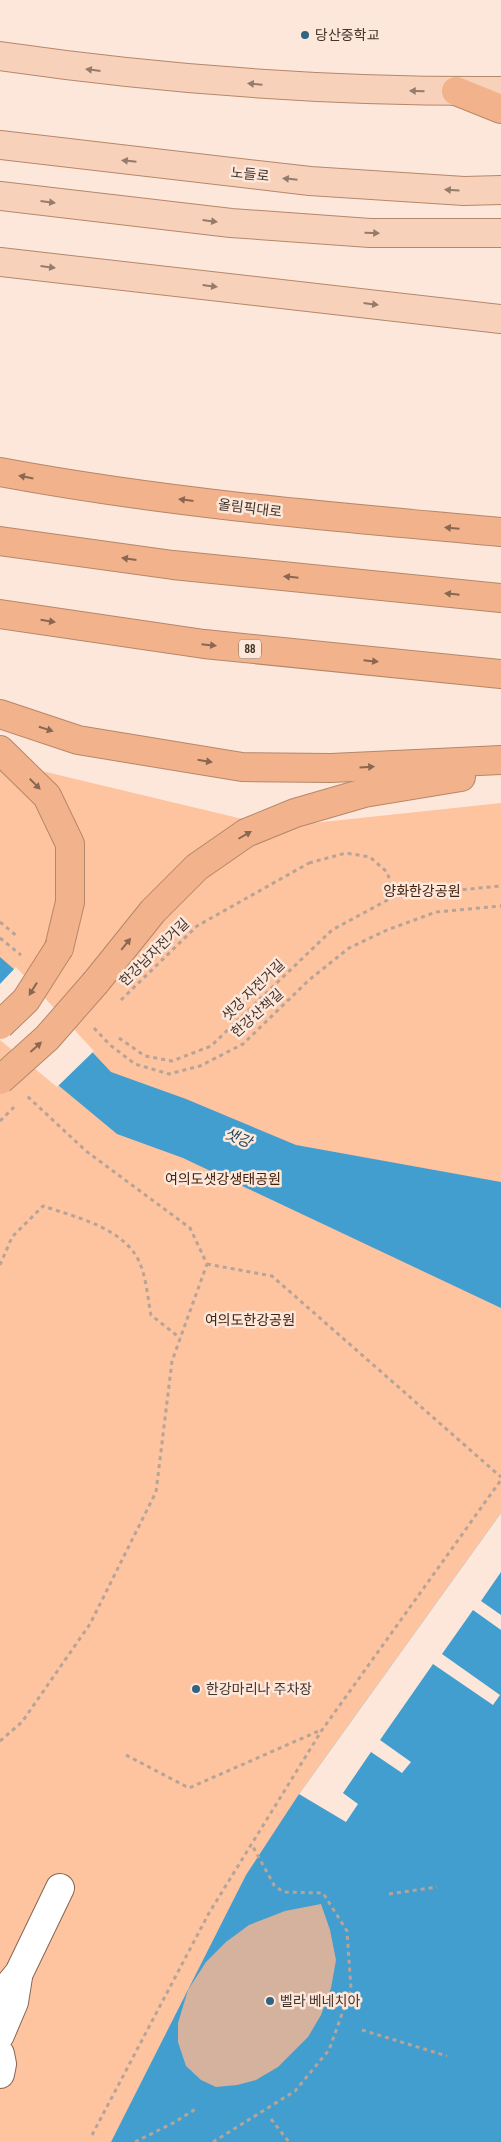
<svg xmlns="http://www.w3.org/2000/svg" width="501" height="2142" viewBox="0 0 501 2142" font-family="'Archivo Narrow','Noto Sans KR',sans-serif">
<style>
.green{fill:#fec39f}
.water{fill:#429ecf}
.pier{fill:#fde7da}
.building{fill:#d5b29d}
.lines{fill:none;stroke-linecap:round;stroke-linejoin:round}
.street-casing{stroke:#866653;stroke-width:30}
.primary-casing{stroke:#b5876a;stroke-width:30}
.highway-casing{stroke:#b5876a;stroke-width:30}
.path{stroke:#b7a499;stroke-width:3;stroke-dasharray:4 4;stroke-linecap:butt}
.street{stroke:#fff;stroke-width:28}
.primary{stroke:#f7d1ba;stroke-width:28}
.highway{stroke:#f2b38c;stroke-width:28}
.highway-bridge-casing{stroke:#b5876a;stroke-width:30;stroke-linecap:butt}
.path-bridge{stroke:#b7a499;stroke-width:3;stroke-dasharray:4 4;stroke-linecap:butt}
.highway-bridge{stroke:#f2b38c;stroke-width:28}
.oneway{fill:#947b6c}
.oneway2{fill:#896752}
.poi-dot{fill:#306480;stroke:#fde7da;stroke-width:2}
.labels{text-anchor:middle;stroke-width:5;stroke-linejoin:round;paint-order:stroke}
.shield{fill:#fde7da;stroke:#7b6a60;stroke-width:1}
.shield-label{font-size:12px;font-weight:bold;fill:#43352c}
.poi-label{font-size:14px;fill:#43352c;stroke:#fde7da;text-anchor:start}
.street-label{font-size:14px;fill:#43352c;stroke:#fde7da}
.park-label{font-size:14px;fill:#41220d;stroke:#fde7da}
.water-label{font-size:15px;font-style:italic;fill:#22485e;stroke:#fde7da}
</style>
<rect width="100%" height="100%" fill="#fde7da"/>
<polygon class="green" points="0,761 276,827 501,803 501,1513 299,1794 111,2142 0,2142"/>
<g class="water">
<polygon points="0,957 16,971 111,1072 186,1099 296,1145 501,1182 501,1308 183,1158 117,1134 0,1037"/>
<polygon points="501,1513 501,2142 111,2142 246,1875 299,1794"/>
</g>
<g class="pier">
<polygon points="16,967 94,1051 57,1087 0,1040 0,984"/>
<polygon points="501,1513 501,1572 481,1601 501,1615 501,1630 473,1610 442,1654 500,1695 493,1705 433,1664 380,1740 411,1762 402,1773 371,1752 343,1793 358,1804 346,1822 299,1794"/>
</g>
<polygon class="building" points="321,1904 330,1930 336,1960 331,1988 321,2015 308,2037 278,2067 256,2080 237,2085 216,2087 201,2080 186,2066 178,2042 178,2023 188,1990 206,1962 226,1942 249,1925 285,1911"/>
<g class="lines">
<g class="street-casing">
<g id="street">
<polyline points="0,1996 19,1973 60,1888"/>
<polyline points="0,2035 14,2002 18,1977"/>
<polyline points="0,2054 2,2064 0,2074"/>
</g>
</g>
<g class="primary-casing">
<g id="primary">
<path d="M 0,56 C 166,80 333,92 501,91"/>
<polyline points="0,145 310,181 464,191 501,190"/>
<polyline points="0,196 231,223 370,233 501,233"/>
<polyline points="0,262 501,319"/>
</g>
</g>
<g class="highway-casing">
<g id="highway">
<polyline points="456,91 501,109"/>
<path d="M 0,472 C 166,503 333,517 501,532"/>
<polyline points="0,541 173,565 501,598"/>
<polyline points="0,614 204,644 501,674"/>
<polyline points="0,714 78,740 242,767 331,768 501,760"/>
<polyline points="0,750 47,796 70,844 70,902 59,948"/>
<polyline points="96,982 153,911 197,867 246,833 295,813 364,793 461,777"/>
</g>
</g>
<g class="path">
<polyline points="309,863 346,853 370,857 387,872 395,896"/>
<polyline points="0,922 18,937"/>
<polyline points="0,938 21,955"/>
<polyline points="94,1028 110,1045 135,1064 169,1074 200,1066 243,1044 309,980 349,948 387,930 436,912 501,906"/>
<polyline points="119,1038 145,1056 172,1061 211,1046 332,930 395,896 501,886"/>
<polyline points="207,1264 272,1276 501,1477"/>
<path d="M 0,1265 L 12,1237 L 43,1206 C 78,1218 130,1229 142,1269 C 147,1284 148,1300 151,1315 L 180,1338"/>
<polyline points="0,1741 22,1722 90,1624 156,1492 172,1361 207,1264 190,1228 86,1151 26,1095"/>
<polyline points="126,1755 189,1788 321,1730"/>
<polyline points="389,1894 437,1887"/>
<polyline points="362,2030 447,2056"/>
<polyline points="271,2119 289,2142"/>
<polyline points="92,2135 209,1913 322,1730 501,1480"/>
<polyline points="135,2142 175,2122 197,2108"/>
<polyline points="213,2142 295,2091 329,2050 351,1989 347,1931 323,1893 283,1892 274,1885 252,1845"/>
</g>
<use href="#street" class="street"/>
<use href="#primary" class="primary"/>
<use href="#highway" class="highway"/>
<g class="highway-bridge-casing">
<g id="highway-bridge">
<polyline points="0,1025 26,1000 59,948"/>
<polyline points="0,1080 47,1038 96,982"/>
</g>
</g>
<g class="path-bridge">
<polyline points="121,1000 197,926 309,863"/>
<polyline points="0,1121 14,1107"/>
</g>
<use href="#highway-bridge" class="highway-bridge"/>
</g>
<defs><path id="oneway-solid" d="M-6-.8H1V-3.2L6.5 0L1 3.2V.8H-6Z" transform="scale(1.25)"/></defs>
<g class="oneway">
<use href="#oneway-solid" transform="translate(93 70) rotate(-173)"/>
<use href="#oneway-solid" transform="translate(255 84) rotate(-175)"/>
<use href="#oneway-solid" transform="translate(417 91) rotate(-179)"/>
<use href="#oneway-solid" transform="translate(129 161) rotate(-174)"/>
<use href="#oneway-solid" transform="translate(290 179) rotate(-174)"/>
<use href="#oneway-solid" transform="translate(452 190) rotate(-176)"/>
<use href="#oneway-solid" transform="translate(48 202) rotate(7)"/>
<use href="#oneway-solid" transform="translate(210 221) rotate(7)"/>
<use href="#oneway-solid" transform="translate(372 233) rotate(2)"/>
<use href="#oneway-solid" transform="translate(48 267) rotate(7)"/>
<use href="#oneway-solid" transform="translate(210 286) rotate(7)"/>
<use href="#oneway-solid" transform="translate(371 304) rotate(7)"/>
</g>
<g class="oneway2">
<use href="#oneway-solid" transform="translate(26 477) rotate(-169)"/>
<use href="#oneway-solid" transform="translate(186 500) rotate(-173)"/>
<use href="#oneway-solid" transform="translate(452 528) rotate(-175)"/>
<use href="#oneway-solid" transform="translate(129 559) rotate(-172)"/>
<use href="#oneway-solid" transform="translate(291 577) rotate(-174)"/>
<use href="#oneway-solid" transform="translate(452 594) rotate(-174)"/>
<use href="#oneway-solid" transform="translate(48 621) rotate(9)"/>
<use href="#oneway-solid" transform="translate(209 645) rotate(6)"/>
<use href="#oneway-solid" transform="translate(371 661) rotate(6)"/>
<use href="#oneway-solid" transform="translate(46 729) rotate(18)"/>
<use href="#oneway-solid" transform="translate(205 761) rotate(9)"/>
<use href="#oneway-solid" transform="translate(367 767) rotate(-3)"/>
<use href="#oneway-solid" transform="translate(35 784) rotate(45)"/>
<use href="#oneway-solid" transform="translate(245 835) rotate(-30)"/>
<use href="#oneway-solid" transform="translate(126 944) rotate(-51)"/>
<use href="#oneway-solid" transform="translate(33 989) rotate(122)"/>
<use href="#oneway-solid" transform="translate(36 1047) rotate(-42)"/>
</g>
<g class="poi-dot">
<circle cx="305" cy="35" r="5"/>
<circle cx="196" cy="1689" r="5"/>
<circle cx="270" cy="2001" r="5"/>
</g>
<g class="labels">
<rect class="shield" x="239" y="639.5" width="22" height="19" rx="4"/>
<g class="shield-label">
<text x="250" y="653">88</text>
</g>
<g class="poi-label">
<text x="315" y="40">당산중학교</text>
<text x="206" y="1694">한강마리나 주차장</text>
<text x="280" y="2006">벨라 베네치아</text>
</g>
<g class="street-label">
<text transform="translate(250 174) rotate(6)" y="5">노들로</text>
<text transform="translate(250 508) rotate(7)" y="5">올림픽대로</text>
<text transform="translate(154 952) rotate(-44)" y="5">한강남자전거길</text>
<text transform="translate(253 990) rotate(-44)" y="5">샛강 자전거길</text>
<text transform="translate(257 1013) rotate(-42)" y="5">한강산책길</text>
</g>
<g class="park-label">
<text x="422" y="896">양화한강공원</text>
<text x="223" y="1184">여의도샛강생태공원</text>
<text x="250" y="1325">여의도한강공원</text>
</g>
<g class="water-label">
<text transform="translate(238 1138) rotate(23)" y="5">샛강</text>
</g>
</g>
</svg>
